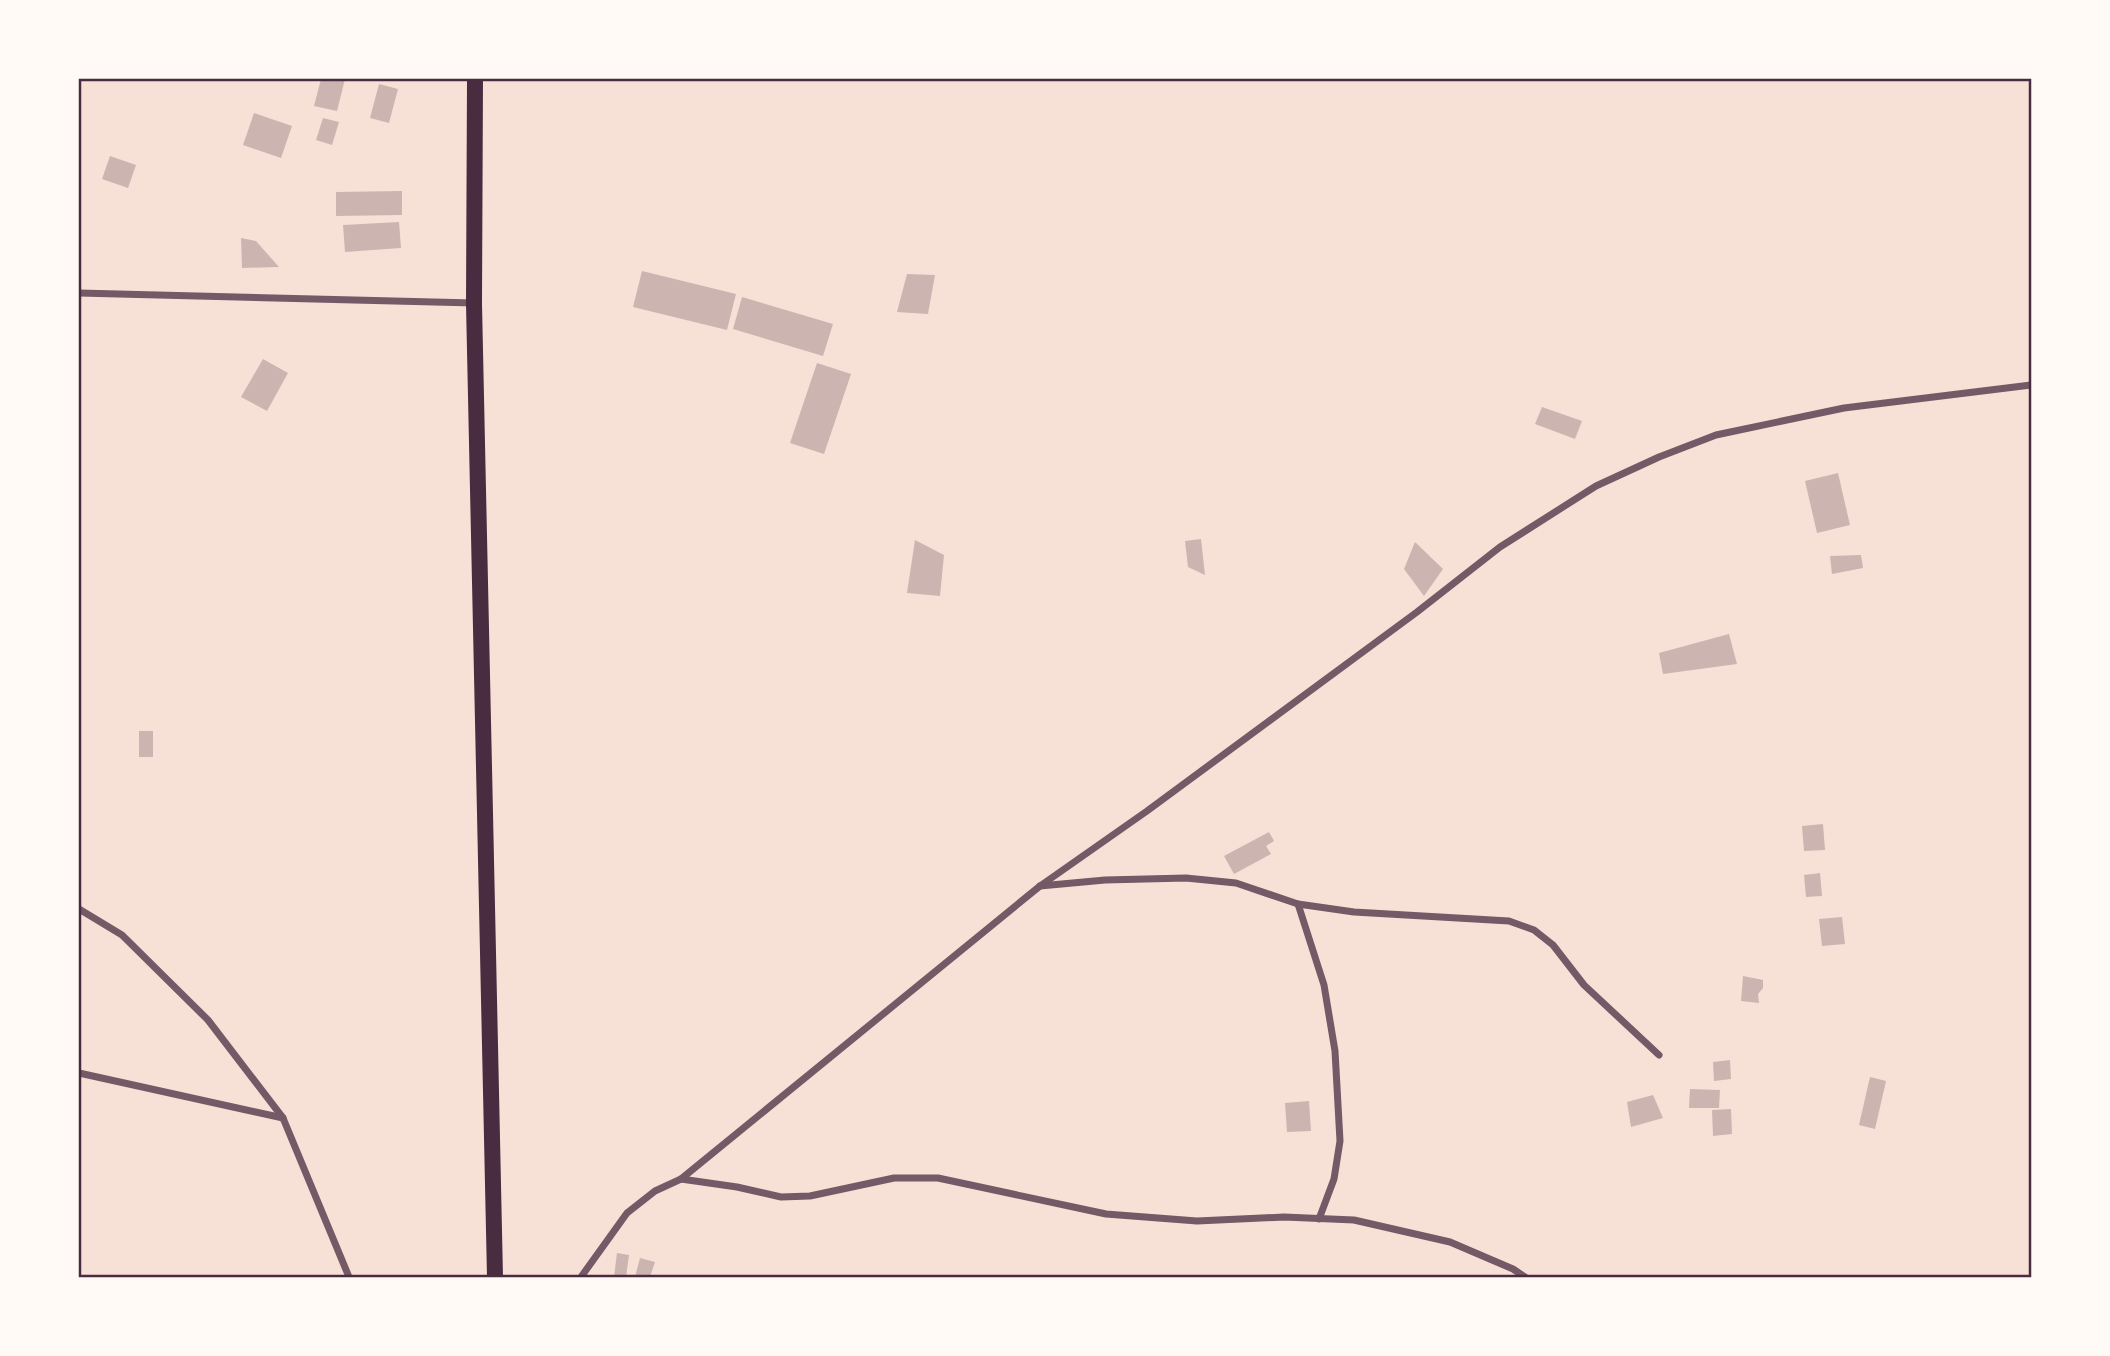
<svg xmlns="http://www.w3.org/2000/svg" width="2110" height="1356" viewBox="0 0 2110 1356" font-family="'Noto Sans',sans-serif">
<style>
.building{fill:#ccb4b1}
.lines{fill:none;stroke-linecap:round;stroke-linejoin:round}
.minor{stroke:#755966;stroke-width:7}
.trunk{stroke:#4a2c40;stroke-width:16}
.neatline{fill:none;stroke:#4a2c40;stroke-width:2.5}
</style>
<rect width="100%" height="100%" fill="#f7e1d7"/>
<g class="building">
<polygon points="321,79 345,79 337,111 314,106"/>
<polygon points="379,84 398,89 389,123 370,118"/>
<polygon points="254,113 292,126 281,158 243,145"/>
<polygon points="323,118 339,122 332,145 316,140"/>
<polygon points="110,156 136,165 128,188 102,179"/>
<polygon points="402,191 402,215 336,216 336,192"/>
<polygon points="399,222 401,248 345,252 343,225"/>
<polygon points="241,238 256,241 279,267 242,268"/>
<polygon points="642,271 736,294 727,330 633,307"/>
<polygon points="907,274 935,275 928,314 897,312"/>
<polygon points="742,297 833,324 823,356 733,329"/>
<polygon points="263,359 288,373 267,411 241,397"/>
<polygon points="817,363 851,374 824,454 790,443"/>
<polygon points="1542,407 1582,421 1575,439 1535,424"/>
<polygon points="1838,473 1850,525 1817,533 1805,481"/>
<polygon points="1201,539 1205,575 1188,567 1185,541"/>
<polygon points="915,540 944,555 940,596 907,593"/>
<polygon points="1415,542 1443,569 1424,596 1404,569"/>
<polygon points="1861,555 1863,568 1832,574 1830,556"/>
<polygon points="1729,634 1737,664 1663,674 1659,653"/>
<rect x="139" y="731" width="14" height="26"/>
<polygon points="1823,824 1825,850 1804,851 1802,826"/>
<polygon points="1269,832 1274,841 1266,846 1271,854 1234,874 1224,856"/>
<polygon points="1820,873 1822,896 1806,897 1804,875"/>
<polygon points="1842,917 1845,944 1822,946 1819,919"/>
<polygon points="1743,976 1763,980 1763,988 1758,994 1759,1003 1741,1001"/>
<polygon points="1730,1060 1731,1079 1714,1081 1713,1062"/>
<polygon points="1870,1077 1886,1081 1875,1129 1859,1125"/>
<polygon points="1690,1089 1720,1090 1719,1108 1689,1108"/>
<polygon points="1653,1095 1663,1118 1631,1127 1627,1102"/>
<polygon points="1309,1101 1311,1131 1287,1132 1285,1103"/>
<polygon points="1731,1109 1732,1134 1713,1136 1712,1110"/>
<polygon points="617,1253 629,1255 626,1277 614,1277"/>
<polygon points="640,1258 655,1262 650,1277 635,1277"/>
</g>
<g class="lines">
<g class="minor">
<polyline points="79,293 474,303"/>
<polyline points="1040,886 1105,880 1186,878 1236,883 1298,904 1354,912 1509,921 1534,930 1553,945 1584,985 1659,1055"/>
<polyline points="1298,904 1324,985 1335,1051 1340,1141 1334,1179 1319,1219"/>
<polyline points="79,909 122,935 208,1020 283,1118 349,1277"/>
<polyline points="79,1073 283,1118"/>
<polyline points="681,1179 1040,886 1147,811 1417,612 1500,547 1596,486 1659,457 1716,435 1844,408 2031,385"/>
<polyline points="581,1277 627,1213 655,1191 681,1179 737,1187 781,1197 810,1196 894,1178 938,1178 1106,1214 1197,1221 1284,1217 1354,1220 1450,1242 1513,1269 1525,1277"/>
</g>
<polyline class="trunk" points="475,79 474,304 495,1277"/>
</g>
<rect width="2110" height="1356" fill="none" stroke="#fffaf5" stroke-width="161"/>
<rect x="80" y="80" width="1950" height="1196" class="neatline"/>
</svg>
